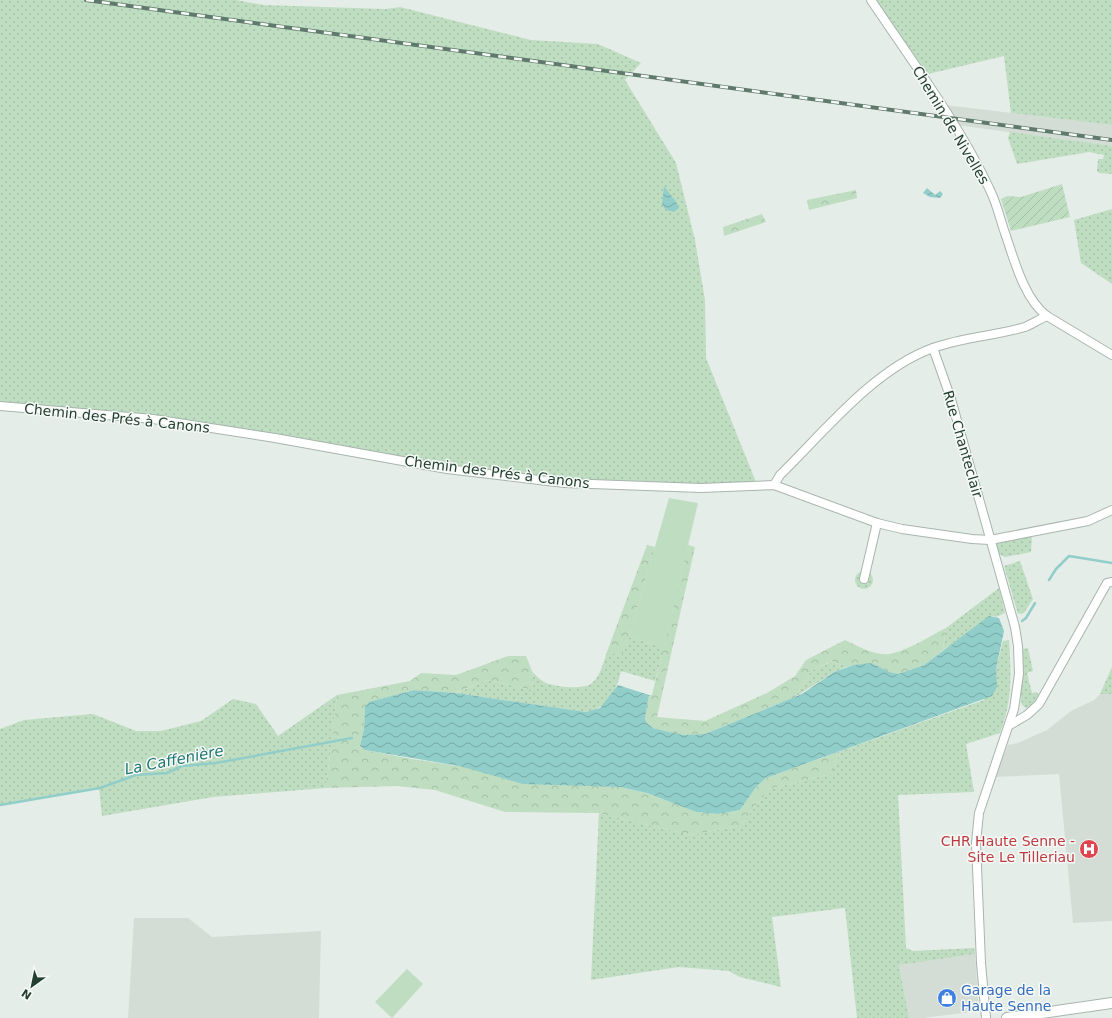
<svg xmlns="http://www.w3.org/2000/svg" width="1112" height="1018" viewBox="0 0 1112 1018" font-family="'DejaVu Sans',sans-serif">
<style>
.built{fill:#d3ddd6}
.grass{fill:url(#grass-dots)}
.forest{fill:url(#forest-crowns)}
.garden{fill:url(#garden-furrows)}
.pitch{fill:#bfddc1}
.water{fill:url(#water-waves)}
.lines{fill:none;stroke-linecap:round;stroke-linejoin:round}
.stream{stroke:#91ceca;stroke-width:2.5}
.minor-casing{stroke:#a8b5ae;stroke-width:10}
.tertiary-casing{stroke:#a8b5ae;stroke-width:12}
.minor{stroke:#fff;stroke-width:8}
.tertiary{stroke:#fff;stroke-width:10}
.rail-casing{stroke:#60796d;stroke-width:4}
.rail{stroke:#f5faf6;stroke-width:2.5;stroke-dasharray:8;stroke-linecap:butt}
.labels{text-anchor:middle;stroke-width:3;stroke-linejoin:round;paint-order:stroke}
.street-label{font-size:14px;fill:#253e32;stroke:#f5faf6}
.health-label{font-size:14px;fill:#be3a42;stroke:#f5faf6;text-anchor:end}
.shop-label{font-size:14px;fill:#366cbe;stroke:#f5faf6;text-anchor:start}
.water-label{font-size:15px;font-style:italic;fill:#227673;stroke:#f5faf6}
</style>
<defs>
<pattern id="grass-dots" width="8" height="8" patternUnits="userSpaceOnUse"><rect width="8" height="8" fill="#bfddc1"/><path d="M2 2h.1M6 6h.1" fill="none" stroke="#a4bfa6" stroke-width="1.8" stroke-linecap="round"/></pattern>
<pattern id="forest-crowns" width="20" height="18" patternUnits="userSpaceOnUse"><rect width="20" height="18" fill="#bfddc1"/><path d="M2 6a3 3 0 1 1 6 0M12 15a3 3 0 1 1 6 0" fill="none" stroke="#a4bfa6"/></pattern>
<pattern id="garden-furrows" width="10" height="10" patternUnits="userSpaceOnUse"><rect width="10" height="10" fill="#bfddc1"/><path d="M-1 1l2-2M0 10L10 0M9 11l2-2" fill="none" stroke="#a4bfa6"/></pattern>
<pattern id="water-waves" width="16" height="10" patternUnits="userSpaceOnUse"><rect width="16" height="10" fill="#91ceca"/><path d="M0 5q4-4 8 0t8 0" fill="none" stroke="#76a9a5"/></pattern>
</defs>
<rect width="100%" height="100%" fill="#e5ede8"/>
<g class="built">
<polygon points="937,104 1112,125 1112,146 949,124"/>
<polygon points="1100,694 1112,694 1112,921 1073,923 1059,774 995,777 1008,745 1018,743 1047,730 1071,711 1094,700"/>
<polygon points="134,918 188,918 212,937 321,931 319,1018 128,1018"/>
<polygon points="975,954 979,1011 923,1018 909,1018 899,965"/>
</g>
<g class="grass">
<polygon points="0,0 236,0 263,5 386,9 400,7 531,40 598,44 641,63 625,80 676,163 695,240 705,300 706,358 758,487 564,479 441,464 154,417 0,402"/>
<polygon points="876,0 1112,0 1112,125 1011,113 1004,56 924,75"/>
<polygon points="1010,132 1112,146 1112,174 1099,173 1097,171 1098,159 1103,159 1104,155 1089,152 1017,164 1008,138"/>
<polygon points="1112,209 1112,284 1081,263 1074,220"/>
<polygon points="1032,535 1031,552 1005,557 999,554 995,542"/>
<polygon points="1020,561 1033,599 1024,613 1018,614 1004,566"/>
<circle cx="864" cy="580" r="9"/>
<polygon points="999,588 1005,613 996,617 993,616 943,650 946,628"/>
<path d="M 629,637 L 664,647 L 655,681 L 621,671 C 617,690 607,709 586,712 L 456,693 L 487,680 L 533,690 L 532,671 C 537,677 542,682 549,684 C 559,687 584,690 592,683 C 601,676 604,660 608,649 L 620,658 Z"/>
<path d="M 1009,640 C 1011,676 1013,698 1000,733 L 966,744 L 974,792 L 898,795 L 906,948 L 913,951 L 974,948 L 975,954 L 899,965 L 909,1018 L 857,1018 L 845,908 L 772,917 L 781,987 L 740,977 L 729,971 L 679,967 L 591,980 L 599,813 L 690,835 L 740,826 L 769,789 L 831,774 L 841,751 L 984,700 L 996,669 L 1003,641 Z"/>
<polygon points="1028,648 1033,671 1027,673 1032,693 1037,692 1039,697 1030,707 1026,708 1022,705 1021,701 1022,649"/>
<polygon points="833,661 847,667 834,672 795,697 812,670"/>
<polygon points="1112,667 1112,694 1100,694"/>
<polygon points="337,695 326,788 213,797 102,816 99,788 0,805 0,729 24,720 93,714 136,731 161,731 201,721 233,699 256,704 278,736"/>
</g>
<g class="forest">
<polygon points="856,190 857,198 809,210 807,200"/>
<polygon points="762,214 766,222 724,236 723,227"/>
<polygon points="647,545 655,547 629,637 620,659 608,649"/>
<path d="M 688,545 L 695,547 L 657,717 L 705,721 L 767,693 L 795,676 L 806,660 L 845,640 C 858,646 875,656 889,654 C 907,651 930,636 946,628 L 943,650 L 924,665 L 898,674 L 890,672 L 871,663 L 847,667 L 832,661 L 812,670 L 795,697 L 705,734 L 684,735 L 669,732 L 653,728 L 646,722 L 645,718 L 649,695 L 652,695 Z"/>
<polygon points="508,656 526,656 532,671 533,690 487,680 455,693 414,690 370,702 365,707 364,729 360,746 365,750 412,759 582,785 620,787 647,793 696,812 718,814 740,810 756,787 766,778 841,751 831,774 769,789 740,826 690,835 599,813 505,812 435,790 396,786 326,788 337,695 410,681 421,673 456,675"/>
</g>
<polygon class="garden" points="1062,184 1070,217 1011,231 1001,199 1007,196 1021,197"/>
<g class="pitch">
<polygon points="669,498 698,503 664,647 629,637"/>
<polygon points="407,969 423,984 392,1018 375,1002"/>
</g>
<g class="water">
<path d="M 664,186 C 669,194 676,199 679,208 L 674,212 L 666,210 L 662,204 Z"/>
<polygon points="927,188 935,195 940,191 943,194 940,198 930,197 923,193"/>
<polygon points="989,616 999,618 1004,631 996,669 997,687 992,696 766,778 756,787 740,810 718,814 696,812 647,793 620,787 523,784 459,766 365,750 360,746 364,729 365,707 369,702 414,690 456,693 586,712 600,708 618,685 649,695 645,718 646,722 653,728 669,732 684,735 705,734 802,694 834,672 854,665 871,663 890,672 898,674 924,665"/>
</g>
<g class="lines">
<g class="stream">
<polyline points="1049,580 1056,569 1069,556 1112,563"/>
<polyline points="1022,621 1026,618 1035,603"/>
<polyline points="0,805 100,788 136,775 167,773 182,766 216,763 352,738"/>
</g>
<g class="minor-casing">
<g id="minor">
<path d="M 871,0 C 911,60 960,125 990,190 C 997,204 1000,219 1005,233 C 1014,259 1024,299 1047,316 L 1112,355"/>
<polyline points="933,348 951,399 1015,627 1018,646 1019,674 1014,709 979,813 976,843 981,963 986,1018"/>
<polyline points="0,406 153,419 275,438 447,469 564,483 701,488 774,485 877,523 902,529 972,539 990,540 1088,521 1112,510"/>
<path d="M 774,485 L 780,475 C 824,432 874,369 933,348 C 963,337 995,336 1025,327 C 1032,324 1040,319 1047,316"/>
<polyline points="864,579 877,523"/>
<polyline points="1010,725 1027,715 1039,704 1107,583 1112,582"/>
</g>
</g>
<g class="tertiary-casing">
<polyline id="tertiary" points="1007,1018 1112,1003"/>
</g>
<use href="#minor" class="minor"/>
<use href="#tertiary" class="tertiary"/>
<g class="rail-casing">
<polyline id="rail" points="86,0 1112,140"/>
</g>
<use href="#rail" class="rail"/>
</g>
<defs>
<g id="hospital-disc" transform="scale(1)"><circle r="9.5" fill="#e0444e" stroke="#f5faf6"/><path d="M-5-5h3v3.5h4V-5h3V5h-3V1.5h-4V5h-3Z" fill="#fff"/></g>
<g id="shop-disc" transform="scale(1)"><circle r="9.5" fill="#3f7fe0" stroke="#f5faf6"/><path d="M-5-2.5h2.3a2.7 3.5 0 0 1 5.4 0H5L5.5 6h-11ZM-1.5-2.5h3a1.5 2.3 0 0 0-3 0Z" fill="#fff"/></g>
</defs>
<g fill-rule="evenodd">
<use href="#hospital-disc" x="1089" y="849"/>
<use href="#shop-disc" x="947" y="998"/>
</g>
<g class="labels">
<g class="street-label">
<text transform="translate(951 125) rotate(59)" y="5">Chemin de Nivelles</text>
<text transform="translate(117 418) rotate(6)" y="5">Chemin des Prés à Canons</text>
<text transform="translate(963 444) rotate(74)" y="5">Rue Chanteclair</text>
<text transform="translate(497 472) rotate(7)" y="5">Chemin des Prés à Canons</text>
</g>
<g class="health-label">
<text x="1075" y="846">CHR Haute Senne -<tspan x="1075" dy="16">Site Le Tilleriau</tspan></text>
</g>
<g class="shop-label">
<text x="961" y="995">Garage de la<tspan x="961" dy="16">Haute Senne</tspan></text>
</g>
<g class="water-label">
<text transform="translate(174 760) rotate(-11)" y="5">La Caffenière</text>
</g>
</g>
<g transform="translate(32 986) rotate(213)" stroke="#f5faf6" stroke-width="3" paint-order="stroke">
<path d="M0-3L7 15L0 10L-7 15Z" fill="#253e32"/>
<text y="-6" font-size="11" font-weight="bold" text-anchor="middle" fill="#253e32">N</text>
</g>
</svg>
